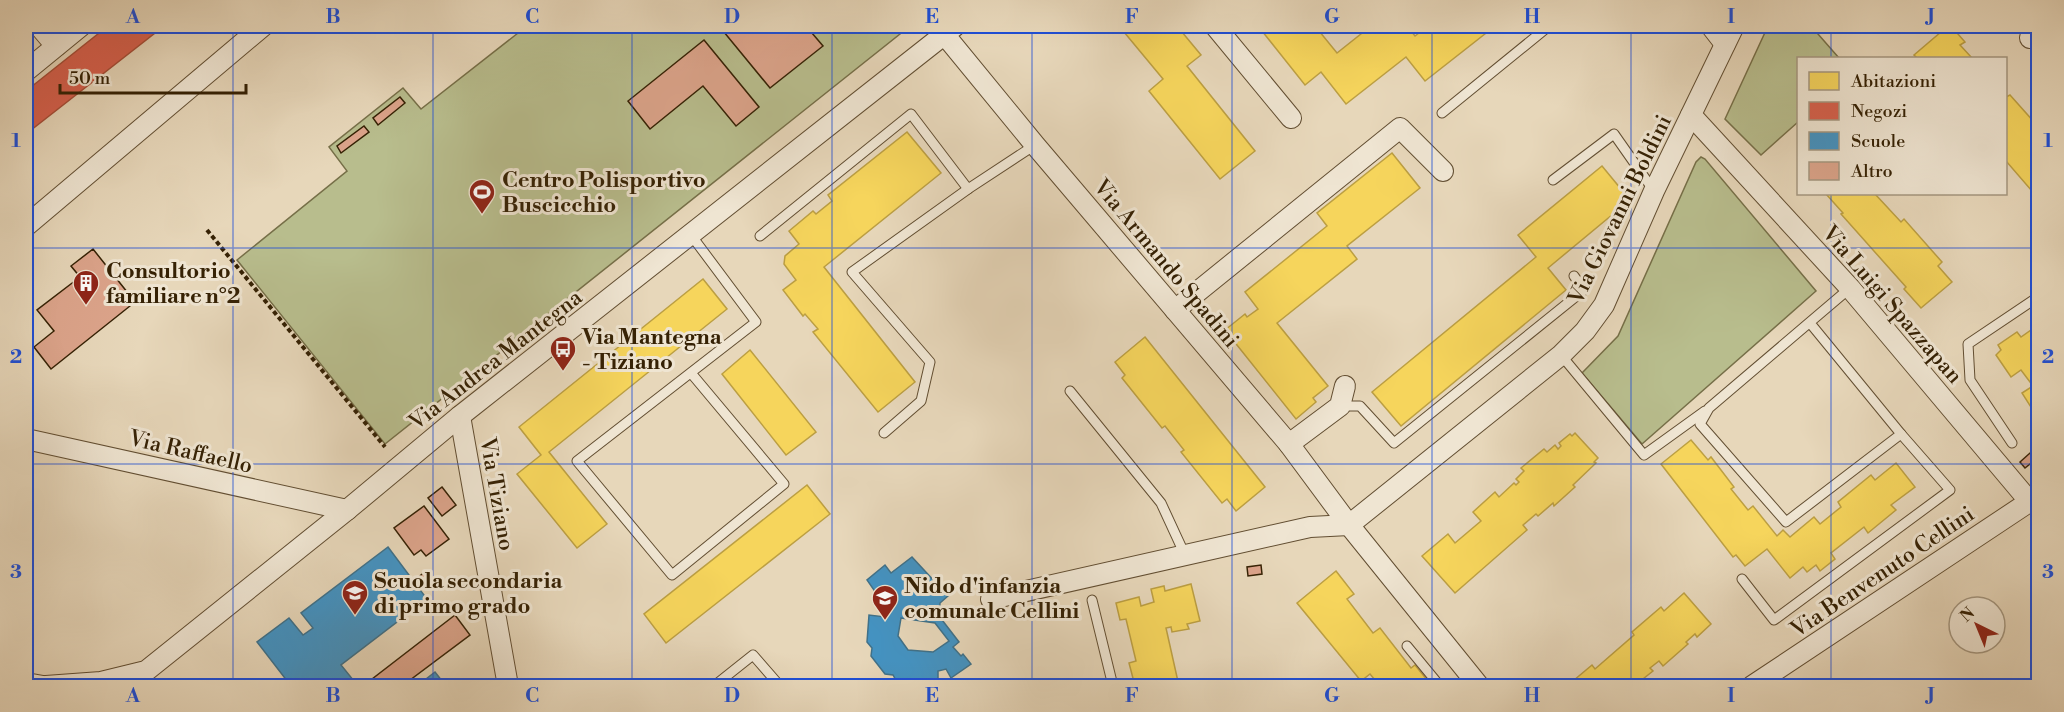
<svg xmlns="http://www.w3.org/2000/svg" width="2064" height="712" viewBox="0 0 2064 712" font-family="'Libre Bodoni',serif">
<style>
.green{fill:#b8bd8d;stroke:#766f48;stroke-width:1.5}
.homes{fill:#f6d55c;stroke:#bc9f42;stroke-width:1.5}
.shops{fill:#d6604d;stroke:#a64d37;stroke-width:1.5}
.schools{fill:#4393c3;stroke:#3f718a;stroke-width:1.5;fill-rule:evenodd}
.building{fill:#dca48b;stroke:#352104;stroke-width:1.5}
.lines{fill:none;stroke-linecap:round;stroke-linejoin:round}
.lane-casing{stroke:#624e32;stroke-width:11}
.street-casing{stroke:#624e32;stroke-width:22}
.path{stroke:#352104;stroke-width:4;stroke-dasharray:4.5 3;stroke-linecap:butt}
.lane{stroke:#efe5d2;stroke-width:9}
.street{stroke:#efe5d2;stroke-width:20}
.grid{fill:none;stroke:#1d4ed8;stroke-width:1.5;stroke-opacity:0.55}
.labels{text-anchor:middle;stroke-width:6;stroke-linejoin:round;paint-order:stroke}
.poi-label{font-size:22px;font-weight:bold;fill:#352104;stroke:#efe5d2;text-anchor:start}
.street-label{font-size:22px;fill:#352104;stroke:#efe5d2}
.neatline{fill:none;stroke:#1d4ed8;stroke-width:2}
.grid-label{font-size:20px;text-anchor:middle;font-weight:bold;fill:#1d4ed8}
</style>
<rect width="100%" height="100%" fill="#e7d7ba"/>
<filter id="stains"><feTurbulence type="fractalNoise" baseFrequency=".00333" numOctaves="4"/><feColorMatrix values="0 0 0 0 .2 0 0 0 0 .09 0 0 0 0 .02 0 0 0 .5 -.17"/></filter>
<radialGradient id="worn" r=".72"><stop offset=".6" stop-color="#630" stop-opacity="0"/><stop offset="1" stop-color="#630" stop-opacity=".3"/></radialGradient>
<g class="green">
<polygon points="527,26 910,26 385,444 237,260 347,171 329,147 403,88 421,109"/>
<polygon points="1768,26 1811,26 1839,58 1798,58 1798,122 1761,155 1725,119"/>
<polygon points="1701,157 1705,159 1816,291 1642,444 1582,373 1618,336 1696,162"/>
</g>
<g class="homes">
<polygon points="1119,26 1177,26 1201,55 1187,66 1255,151 1220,179 1149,91 1163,79"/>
<polygon points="1258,26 1315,26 1337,53 1371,26 1407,26 1415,36 1428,26 1495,26 1425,81 1406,57 1346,104 1321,72 1305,85"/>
<polygon points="1948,26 1951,26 1965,42 1960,45 1972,58 1917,58 1914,55"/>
<polygon points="2010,95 2034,122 2031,125 2038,134 2038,198 2006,161 2006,97"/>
<polygon points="907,132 941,173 824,267 915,382 878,412 813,332 818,329 805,314 803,316 783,290 796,280 784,264 785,256 799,244 789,231 813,211 816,214 832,201 828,195"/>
<polygon points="1392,153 1420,188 1347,246 1357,259 1277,323 1328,386 1313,398 1316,402 1296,419 1225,330 1245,314 1247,317 1258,309 1245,292 1327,226 1317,213"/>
<polygon points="1602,166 1630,200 1548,268 1566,290 1401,426 1372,392 1536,257 1518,235"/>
<polygon points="1826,194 1875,194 1901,222 1904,219 1942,262 1938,266 1952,282 1921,308 1904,289 1906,287 1841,214 1843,213"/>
<polygon points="703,279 727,309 549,452 607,524 577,548 517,474 541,455 519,427"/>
<polygon points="2038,325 2038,413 2036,415 2022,393 2033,386 2021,370 2011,377 1996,355 2001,350 1998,345 2017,332 2021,337"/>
<polygon points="1145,337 1265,487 1236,511 1227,499 1222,503 1181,452 1184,450 1165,426 1162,428 1122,378 1125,375 1115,362"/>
<polygon points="750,350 816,432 786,455 722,374"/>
<polygon points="1575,433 1598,458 1594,462 1596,463 1573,485 1575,487 1554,506 1553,503 1538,516 1536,514 1523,525 1527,530 1455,593 1422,556 1448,534 1455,543 1481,521 1473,512 1495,492 1499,497 1514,483 1516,485 1519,482 1516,479 1524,471 1521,468 1544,449 1547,452 1555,445 1558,449 1561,446 1559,443 1570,434 1572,436"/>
<polygon points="1691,440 1708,460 1711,457 1734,487 1731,489 1748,510 1753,506 1777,536 1783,530 1790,537 1814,517 1820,524 1841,507 1838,502 1871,475 1875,480 1896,463 1915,487 1891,505 1896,510 1868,533 1864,527 1831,553 1835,559 1820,571 1816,565 1807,572 1803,567 1790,578 1767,549 1745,566 1736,555 1733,557 1661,464"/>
<polygon points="807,485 830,514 666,643 644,614"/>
<polygon points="1336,571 1354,594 1347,599 1373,633 1380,628 1411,668 1415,665 1432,686 1380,686 1370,674 1361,681 1297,603"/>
<polygon points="1191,584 1200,621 1187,624 1189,629 1172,632 1171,627 1166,628 1179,686 1135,686 1129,663 1136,661 1126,619 1120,620 1116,603 1139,597 1141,606 1154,602 1151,589 1164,586 1165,591"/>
<polygon points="1684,593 1711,624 1697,637 1695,634 1686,642 1688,644 1663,666 1659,661 1650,668 1653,671 1634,686 1567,686 1592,665 1595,669 1634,635 1632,632 1661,607 1664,611"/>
</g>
<polygon class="shops" points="108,26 164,26 26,134 26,91"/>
<g class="schools">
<polygon points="388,547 427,599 341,665 358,686 291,686 257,642 289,618 303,635 313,628 301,613"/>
<path d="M 912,557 L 948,596 L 940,603 L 939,616 L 959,642 L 953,647 L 961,656 L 963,654 L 971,664 L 951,678 L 946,669 L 938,671 L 938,681 L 925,680 L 925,686 L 897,682 L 893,675 L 885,674 L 871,656 L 872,648 L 867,642 L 869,615 L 885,617 L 885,606 L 867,580 L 885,565 L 891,573 ZM 901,618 L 935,623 L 949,641 L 933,652 L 908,650 L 898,636 Z"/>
<polygon points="435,672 446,686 417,686"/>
</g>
<g class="building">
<polygon points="719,26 806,26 823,46 770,88"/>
<polygon points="704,40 759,107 736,126 703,86 650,129 628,101"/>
<polygon points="400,97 405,103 378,125 373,118"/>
<polygon points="364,126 369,132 341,153 337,146"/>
<polygon points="93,249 135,302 51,369 34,347 54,331 37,310 80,277 71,266"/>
<polygon points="2030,453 2035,460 2025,468 2020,462"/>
<polygon points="442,487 456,505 442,516 428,498"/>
<polygon points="424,506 449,539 426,556 421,550 414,555 394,528"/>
<polygon points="1261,565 1262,574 1248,576 1247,567"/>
<polygon points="425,572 432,581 420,590 413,581"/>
<polygon points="455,615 470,635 402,686 363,686"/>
</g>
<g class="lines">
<g class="lane-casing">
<g id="lane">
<polyline points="1442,113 1549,26"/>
<polyline points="1553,180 1614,134 1654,191"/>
<polyline points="691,235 756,322 577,461 672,575 784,484 691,373"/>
<polyline points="760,236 911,114 968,189"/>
<polyline points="1810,323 1901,434 1786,522 1700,424 1709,408 1850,288"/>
<polyline points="1561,355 1644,455 1705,411"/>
<polyline points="1070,391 1161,503 1185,555"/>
<polyline points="1340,406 1360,406 1394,443 1584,290 1574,276"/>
<polyline points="884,433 921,401 930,362 852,272 968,189 1035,145"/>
<polyline points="2012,443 1970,380 1968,344 2038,297"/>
<polyline points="1742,579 1774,620 1950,490 1901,434"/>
<polyline points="1092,600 1113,686"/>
<polyline points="1407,646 1440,686"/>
<polyline points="714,686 753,655 780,686"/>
</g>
</g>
<g class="street-casing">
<g id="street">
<polyline points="39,26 56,46"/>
<polyline points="1215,26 1291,118"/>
<polyline points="1711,26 1725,44"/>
<polyline points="944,34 1035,145 1289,444 1349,525 1479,686"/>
<polyline points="2030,38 2038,31"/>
<polyline points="26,71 81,26"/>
<polyline points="1691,115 1850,288 2030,502"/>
<polyline points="26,226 263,26"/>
<polyline points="1175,310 1400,128 1443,171"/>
<polyline points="460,416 508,686"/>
<polyline points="26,439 347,510"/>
<polyline points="1289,444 1340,406 1345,386"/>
<polyline points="991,599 1310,527 1349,525 1561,355 1585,331 1604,305 1654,191 1734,26"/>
<polyline points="26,683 43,686"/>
<polyline points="46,686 101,682 146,671 347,510 460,416 955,26"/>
<polyline points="1752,686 2038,496"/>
</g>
</g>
<polyline class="path" points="207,230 385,447"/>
<use href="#lane" class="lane"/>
<use href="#street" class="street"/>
</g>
<path class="grid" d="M 233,26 L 233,686M 433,26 L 433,686M 632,26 L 632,686M 832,26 L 832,686M 1032,26 L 1032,686M 1232,26 L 1232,686M 1432,26 L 1432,686M 1631,26 L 1631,686M 1831,26 L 1831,58M 1831,194 L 1831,686M 26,248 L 2038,248M 26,464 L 2038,464"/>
<defs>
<g id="stadium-pin" transform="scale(1.35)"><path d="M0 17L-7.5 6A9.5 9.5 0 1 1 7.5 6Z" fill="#8f2418" stroke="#efe5d2"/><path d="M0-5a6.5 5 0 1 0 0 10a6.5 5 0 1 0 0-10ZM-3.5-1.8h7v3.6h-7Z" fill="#fff"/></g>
<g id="building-pin" transform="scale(1.35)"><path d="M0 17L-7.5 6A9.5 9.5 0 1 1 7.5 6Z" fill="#8f2418" stroke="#efe5d2"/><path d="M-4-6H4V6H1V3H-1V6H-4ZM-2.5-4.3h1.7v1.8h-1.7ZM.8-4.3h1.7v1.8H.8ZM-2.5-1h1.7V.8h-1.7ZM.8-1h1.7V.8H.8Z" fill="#fff"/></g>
<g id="bus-pin" transform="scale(1.35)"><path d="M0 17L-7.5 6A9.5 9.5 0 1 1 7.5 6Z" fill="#8f2418" stroke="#efe5d2"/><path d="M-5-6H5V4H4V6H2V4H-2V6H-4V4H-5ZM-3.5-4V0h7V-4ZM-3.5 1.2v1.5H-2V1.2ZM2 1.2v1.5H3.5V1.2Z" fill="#fff"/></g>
<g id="school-pin" transform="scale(1.35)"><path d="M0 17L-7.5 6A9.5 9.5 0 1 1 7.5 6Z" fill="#8f2418" stroke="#efe5d2"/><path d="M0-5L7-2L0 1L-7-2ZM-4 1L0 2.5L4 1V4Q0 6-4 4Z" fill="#fff"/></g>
</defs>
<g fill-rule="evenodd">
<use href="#stadium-pin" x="482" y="192"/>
<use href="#building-pin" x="86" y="283"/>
<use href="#bus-pin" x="563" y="349"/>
<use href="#school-pin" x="355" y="593"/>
<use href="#school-pin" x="885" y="598"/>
</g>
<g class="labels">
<g class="poi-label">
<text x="502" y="187">Centro Polisportivo<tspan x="502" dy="25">Buscicchio</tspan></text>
<text x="106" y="278">Consultorio<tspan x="106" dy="25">familiare n°2</tspan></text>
<text x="582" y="344">Via Mantegna<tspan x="582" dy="25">- Tiziano</tspan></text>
<text x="374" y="588">Scuola secondaria<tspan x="374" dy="25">di primo grado</tspan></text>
<text x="904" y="593">Nido d'infanzia<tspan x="904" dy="25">comunale Cellini</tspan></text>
</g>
<g class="street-label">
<text transform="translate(1619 209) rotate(-64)" y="8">Via Giovanni Boldini</text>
<text transform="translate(1167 263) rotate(50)" y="8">Via Armando Spadini</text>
<text transform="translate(1893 304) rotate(49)" y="8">Via Luigi Spazzapan</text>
<text transform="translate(495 359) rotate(-38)" y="8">Via Andrea Mantegna</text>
<text transform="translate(191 451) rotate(13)" y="8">Via Raffaello</text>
<text transform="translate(498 494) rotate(80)" y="8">Via Tiziano</text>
<text transform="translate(1882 571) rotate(-34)" y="8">Via Benvenuto Cellini</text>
</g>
</g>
<rect width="2064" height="712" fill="none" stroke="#e7d7ba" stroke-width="66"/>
<rect x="1797" y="57" width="210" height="138" fill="#efe5d2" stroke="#a59780" stroke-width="1.5"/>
<rect x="1809" y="72" width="30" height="18" fill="#f6d55c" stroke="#a59780" stroke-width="1.5"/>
<text x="1851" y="87" font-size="18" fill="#352104">Abitazioni</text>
<rect x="1809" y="102" width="30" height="18" fill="#d6604d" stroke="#a59780" stroke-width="1.5"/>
<text x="1851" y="117" font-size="18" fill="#352104">Negozi</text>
<rect x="1809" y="132" width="30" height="18" fill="#4393c3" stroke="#a59780" stroke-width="1.5"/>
<text x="1851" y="147" font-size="18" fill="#352104">Scuole</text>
<rect x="1809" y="162" width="30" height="18" fill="#dca48b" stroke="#a59780" stroke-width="1.5"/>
<text x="1851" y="177" font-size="18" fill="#352104">Altro</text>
<g transform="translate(1977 625) rotate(317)"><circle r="28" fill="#efe5d2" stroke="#a59780" stroke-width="1.5"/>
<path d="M0-4.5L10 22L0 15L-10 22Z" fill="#8f2418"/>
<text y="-9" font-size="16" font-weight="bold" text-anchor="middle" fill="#352104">N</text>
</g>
<path d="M60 84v9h186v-9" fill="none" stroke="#352104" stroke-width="3"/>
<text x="69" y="84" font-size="18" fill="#352104" stroke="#efe5d2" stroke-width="4.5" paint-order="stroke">50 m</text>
<rect x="33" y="33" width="1998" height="646" class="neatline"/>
<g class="grid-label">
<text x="133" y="23">A</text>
<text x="333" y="23">B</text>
<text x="532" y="23">C</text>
<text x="732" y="23">D</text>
<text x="932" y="23">E</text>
<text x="1132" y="23">F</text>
<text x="1332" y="23">G</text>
<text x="1532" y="23">H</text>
<text x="1731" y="23">I</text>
<text x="1931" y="23">J</text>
<text x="16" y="147">1</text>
<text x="2048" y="147">1</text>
<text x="16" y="363">2</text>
<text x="2048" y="363">2</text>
<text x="16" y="578">3</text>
<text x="2048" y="578">3</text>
<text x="133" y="702">A</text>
<text x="333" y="702">B</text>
<text x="532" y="702">C</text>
<text x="732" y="702">D</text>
<text x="932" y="702">E</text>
<text x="1132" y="702">F</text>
<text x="1332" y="702">G</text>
<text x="1532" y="702">H</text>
<text x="1731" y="702">I</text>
<text x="1931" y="702">J</text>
</g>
<rect width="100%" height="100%" filter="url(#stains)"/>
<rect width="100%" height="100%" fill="url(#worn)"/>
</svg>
